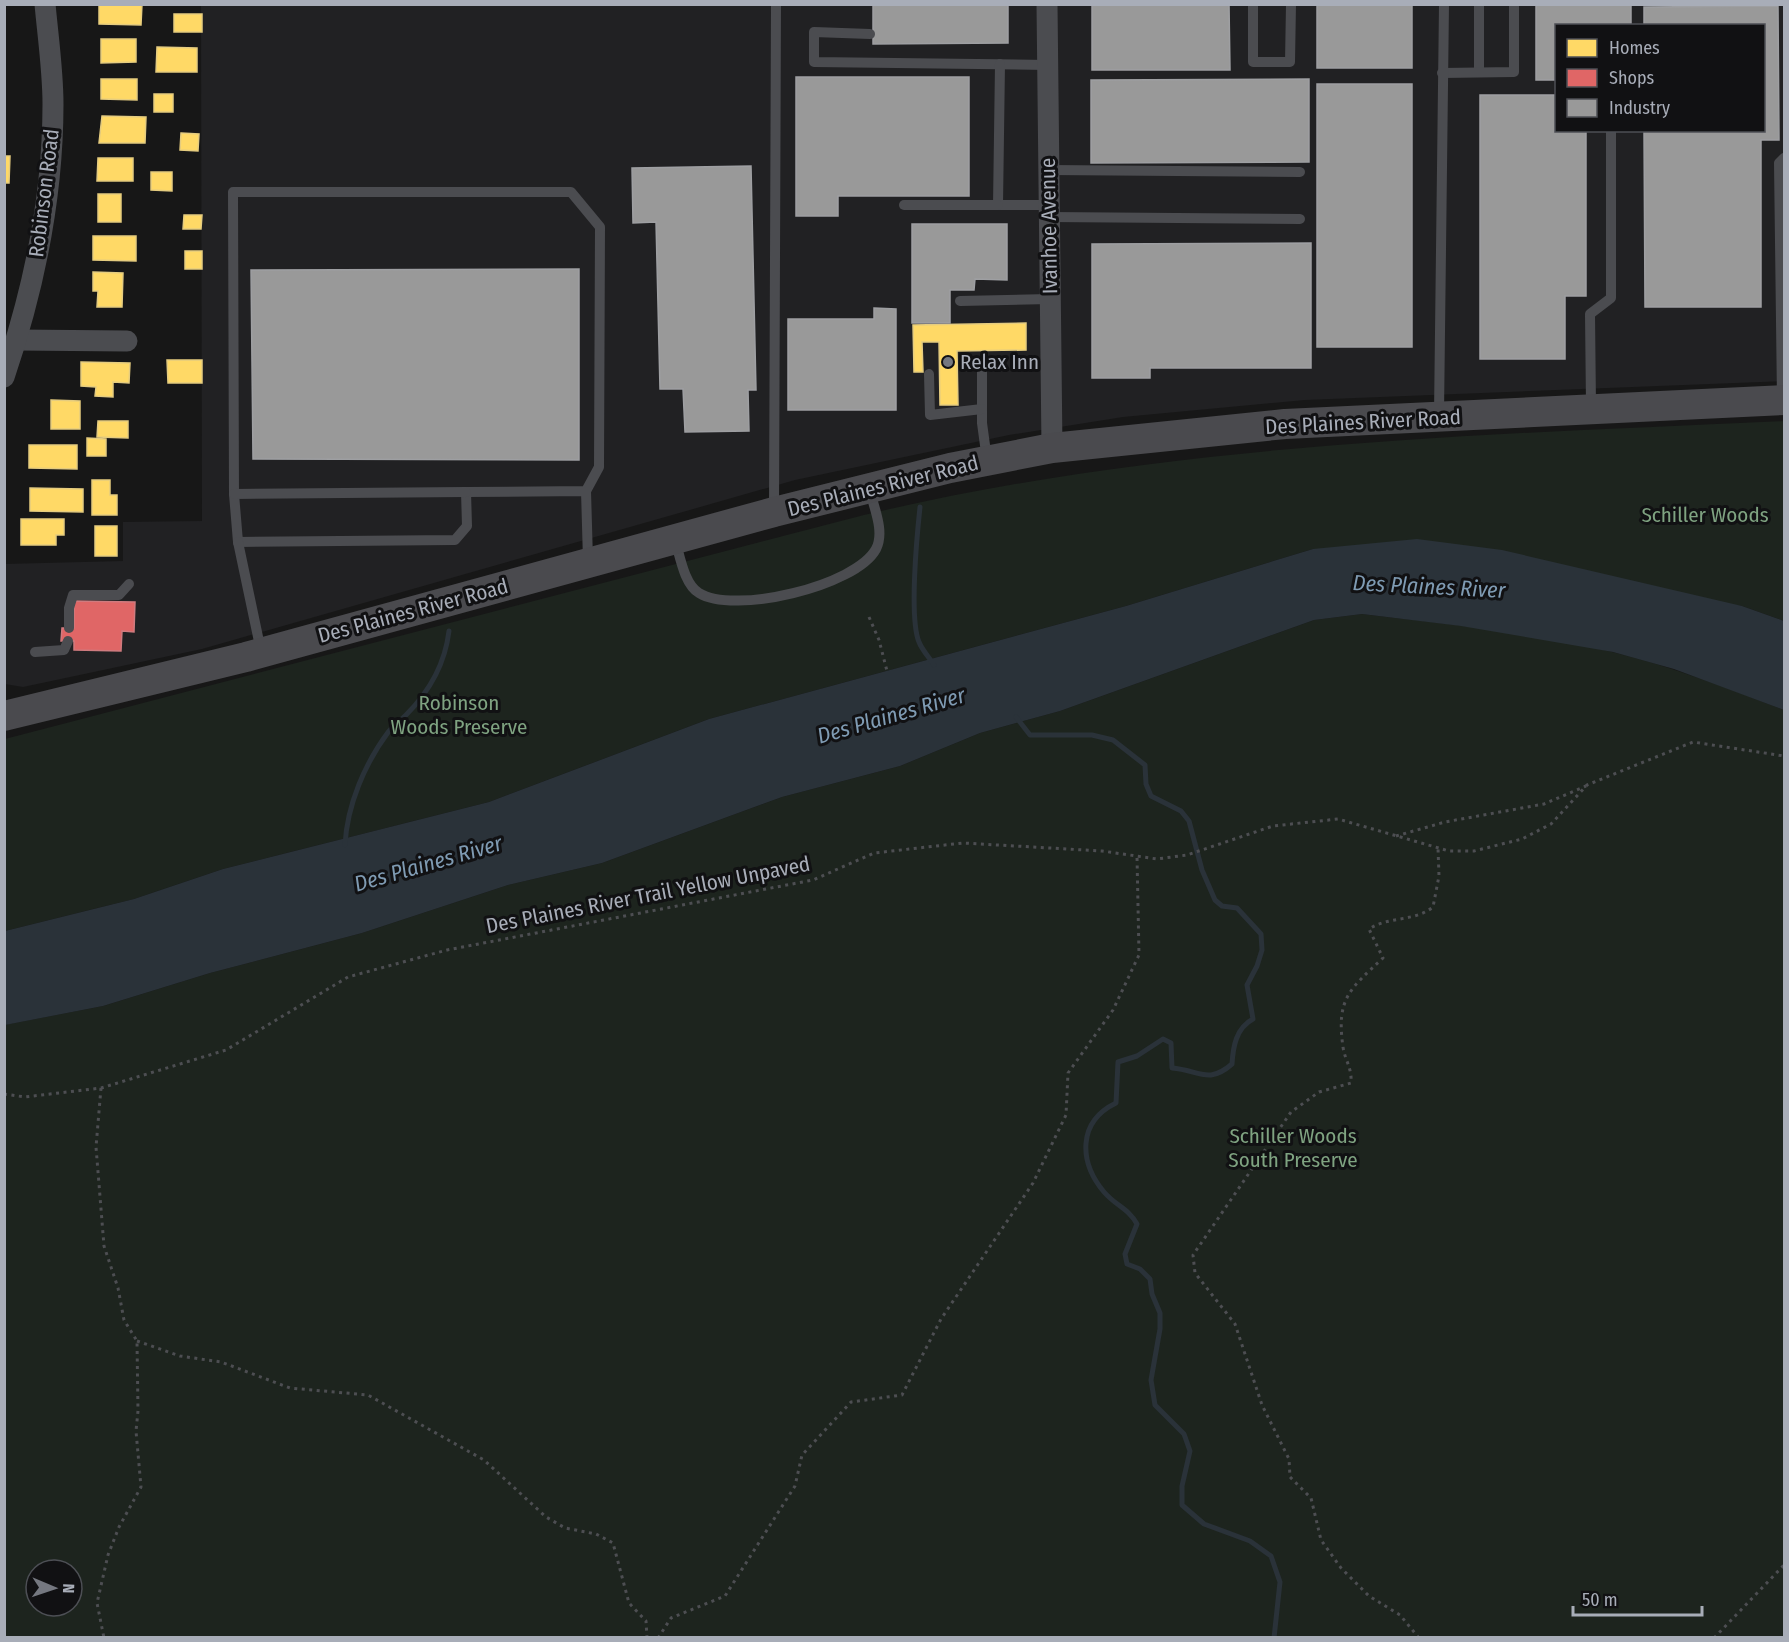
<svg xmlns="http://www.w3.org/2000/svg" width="1789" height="1642" viewBox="0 0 1789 1642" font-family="'Fira Sans Condensed',sans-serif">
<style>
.built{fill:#212123;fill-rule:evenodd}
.green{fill:#1d241e;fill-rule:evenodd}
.water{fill:#2a3239}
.homes{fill:#ffd966;stroke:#e5cc7f;stroke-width:1.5}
.shops{fill:#e06666;stroke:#cf7b7f;stroke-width:1.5}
.industry{fill:#999;stroke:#9e9fa2;stroke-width:1.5}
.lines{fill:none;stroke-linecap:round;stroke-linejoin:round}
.stream{stroke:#2a3239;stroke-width:5}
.path{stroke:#4d4e52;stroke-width:3;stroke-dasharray:3 4.5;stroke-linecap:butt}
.lane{stroke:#4b4c50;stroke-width:10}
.street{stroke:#4b4c50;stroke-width:21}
.secondary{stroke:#4a4a4e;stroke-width:30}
.poi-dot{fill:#757880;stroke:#111113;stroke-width:2}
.labels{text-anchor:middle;stroke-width:6;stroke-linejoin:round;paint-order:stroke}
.street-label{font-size:21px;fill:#a8adb8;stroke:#111113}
.poi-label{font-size:21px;fill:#a8adb8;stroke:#111113;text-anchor:start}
.park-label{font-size:21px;fill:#7fa381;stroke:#111113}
.water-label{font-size:22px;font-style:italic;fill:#7f9bb3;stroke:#111113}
</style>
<rect width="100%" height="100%" fill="#171717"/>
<path class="built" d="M 201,5 L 1784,5 L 1784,381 L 1305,400 L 1123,417 L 1009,435 L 795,480 L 202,649 L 23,687 L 5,684 L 4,564 L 123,561 L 123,522 L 202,521 ZM 1556,26 L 1764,26 L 1764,130 L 1556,130 Z"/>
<g class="green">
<path d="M 1784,421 L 1784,621 L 1742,606 L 1313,549 L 1126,606 L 709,719 L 489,802 L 223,869 L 134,899 L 5,931 L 5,739 L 864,515 C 1165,443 1477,435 1784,421 Z"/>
<path d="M 1362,614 C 1446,624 1533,632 1616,653 C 1674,667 1729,689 1784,710 L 1784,1637 L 5,1637 L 4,1025 L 103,1006 L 210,973 L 362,933 L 508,885 L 602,863 L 782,797 L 900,766 L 980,733 L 1060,711 L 1314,620 ZM 36,1570 L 72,1570 L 72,1606 L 36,1606 Z"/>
</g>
<polygon class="water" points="1417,539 1502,550 1742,606 1784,621 1784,710 1674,669 1613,652 1461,626 1362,614 1314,620 1060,711 980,733 900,766 782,797 602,863 508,885 362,933 210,973 103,1006 5,1025 5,931 134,899 223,869 489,802 709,719 1126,606 1313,549"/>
<g class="homes">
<polygon points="99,4 142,4 141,25 99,24"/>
<rect x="174" y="14" width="28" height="18"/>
<polygon points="101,39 136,39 136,62 101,63"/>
<polygon points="157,47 197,48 197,72 156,72"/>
<polygon points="101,79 137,79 137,100 101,99"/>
<rect x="154" y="94" width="19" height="18"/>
<polygon points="102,116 146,117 145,143 99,143"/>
<polygon points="181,133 199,134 198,151 180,150"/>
<polygon points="4,156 10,156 9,183 4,183"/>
<polygon points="98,158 133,158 133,181 97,181"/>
<polygon points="151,172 172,172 172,191 151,190"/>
<rect x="98" y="194" width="23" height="28"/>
<polygon points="184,215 202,215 201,229 183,229"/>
<polygon points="93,236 136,236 136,261 93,260"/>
<rect x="185" y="251" width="17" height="18"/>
<polygon points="93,272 123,273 122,307 97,307 98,291 93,291"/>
<polygon points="1026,323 1026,350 957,351 958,405 940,405 939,342 922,342 923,372 914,372 913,325"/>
<polygon points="167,360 202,360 202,383 168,383"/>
<polygon points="81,362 130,363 129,383 113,382 113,397 95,396 96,387 81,386"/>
<polygon points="51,400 80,401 80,429 51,429"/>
<polygon points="98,421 128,421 128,438 97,437"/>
<polygon points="87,438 106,439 106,456 87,456"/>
<polygon points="29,445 77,445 77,469 29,468"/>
<polygon points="92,480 110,480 110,495 117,495 117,515 92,515"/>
<polygon points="30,488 83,489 83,512 30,511"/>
<polygon points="21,519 64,519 64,535 56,535 56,545 21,545"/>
<rect x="95" y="526" width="22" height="30"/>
</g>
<polygon class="shops" points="74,601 135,602 134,632 122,631 121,651 74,650 74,641 61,641 62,628 74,628"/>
<g class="industry">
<polygon points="873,4 1008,4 1008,43 873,44"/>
<polygon points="1092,4 1229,4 1230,70 1092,70"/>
<rect x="1317" y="4" width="95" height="64"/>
<polygon points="1536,4 1631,4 1631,26 1556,26 1556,80 1536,80"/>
<polygon points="1778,6 1779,140 1761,140 1761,307 1645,307 1644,130 1764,130 1764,26 1644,26 1644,7"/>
<polygon points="796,77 969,77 969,196 838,196 838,216 796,216"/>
<polygon points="1309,79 1309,162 1091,163 1091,80"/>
<rect x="1317" y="84" width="95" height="263"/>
<polygon points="1480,95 1556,95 1556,130 1586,130 1586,296 1565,296 1565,359 1480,359"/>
<polygon points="751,166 756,390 748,390 749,431 685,432 683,389 660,389 656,222 633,223 632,168"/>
<polygon points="912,224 1007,224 1007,280 975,279 974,290 950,290 950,323 912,323"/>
<polygon points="1311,243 1311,368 1150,368 1150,378 1092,378 1092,244"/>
<polygon points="579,269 579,460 253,459 251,270"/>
<polygon points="874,308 896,309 896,410 788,410 788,319 874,319"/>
</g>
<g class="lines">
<g class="stream">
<path d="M 920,507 C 917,535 909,618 919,642 C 922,650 929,657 934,665"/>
<path d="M 1016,717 L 1030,735 L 1092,735 L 1113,740 L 1145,765 L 1146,784 L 1151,796 L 1181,811 L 1189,821 L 1202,870 L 1215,900 L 1222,906 L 1237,908 L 1261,934 L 1262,950 L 1257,966 L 1247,985 L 1253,1019 C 1236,1028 1233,1047 1232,1064 C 1208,1085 1199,1070 1172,1068 L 1171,1043 L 1163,1039 L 1137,1056 L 1118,1062 L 1116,1103 C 1077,1122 1079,1162 1104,1192 C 1116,1206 1128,1208 1137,1224 L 1125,1254 L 1127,1264 L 1140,1269 L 1150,1279 L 1152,1294 L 1160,1313 L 1160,1329 L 1151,1380 L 1155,1405 L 1184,1434 L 1190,1451 L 1182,1486 L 1182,1505 L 1204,1524 L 1250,1541 L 1271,1556 L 1280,1582 L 1274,1638"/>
<path d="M 345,845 C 347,805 365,763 389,731 C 394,725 401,720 406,715 C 430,691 445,664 449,631"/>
</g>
<g class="path">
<polyline points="869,617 879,640 887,671"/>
<polyline points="1396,836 1445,822 1544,804 1586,786"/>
<polyline points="101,1088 96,1147 104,1246 118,1288 124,1320 137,1341 138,1411 136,1431 141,1487 119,1527 108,1555 97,1603 104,1638"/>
<polyline points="4,1094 25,1097 101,1088 226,1050 348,977 447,950 813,880 874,853 963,843 1102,851 1157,859 1187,855 1273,826 1338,819 1449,851 1474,851 1522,839 1551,824 1587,785 1693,742 1784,756"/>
<polyline points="137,1341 180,1356 221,1362 290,1388 368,1395 484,1460 546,1517 565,1528 596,1534 613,1543 629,1603 646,1621 647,1638"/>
<polyline points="658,1638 671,1618 725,1596 795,1486 802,1455 851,1402 902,1395 941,1319 1033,1183 1066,1115 1068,1073 1113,1010 1139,955 1137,856"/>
<path d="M 1419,1638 L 1400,1615 L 1369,1596 L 1341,1568 L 1321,1540 L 1311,1498 L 1290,1477 L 1289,1459 L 1262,1405 L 1235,1324 L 1195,1273 L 1193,1255 L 1291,1112 L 1319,1092 L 1351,1083 C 1352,1067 1345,1061 1343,1047 C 1336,998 1350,989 1383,958 L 1369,929 C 1389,916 1414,922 1433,907 L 1439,876 L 1438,848"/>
<polyline points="1714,1638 1784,1565"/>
</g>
<g class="lane">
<polyline points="1253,4 1253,62 1290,62 1291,4"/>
<polyline points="1479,4 1479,72"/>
<polyline points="870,34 814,32 814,62 1048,65"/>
<polyline points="1000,64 998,205 1049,205"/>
<polyline points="1442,73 1514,72 1514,4"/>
<polyline points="1049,170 1300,172"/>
<polyline points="904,205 998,205"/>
<polyline points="1049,217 1300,219"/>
<polyline points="960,301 1050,299"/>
<polyline points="982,368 982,423 987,460"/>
<polyline points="929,374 930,415 982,409"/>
<polyline points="1782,400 1779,163 1784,158"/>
<polyline points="1591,406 1590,314 1611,298 1611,130"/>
<polyline points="1439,414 1444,4"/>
<polyline points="586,491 466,492 467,526 455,540 238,542 234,494 233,192 571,192 600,227 599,467 586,491 588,560"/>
<polyline points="234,494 466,492"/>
<polyline points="774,511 776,4"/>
<path d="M 675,540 C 680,556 684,584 699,593 C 734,615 856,586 876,549 C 885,532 874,508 870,491"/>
<polyline points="238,542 261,651"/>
<polyline points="69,628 69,608 73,595 119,595 129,584"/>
<polyline points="35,652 64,650 68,641"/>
</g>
<g class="street">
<polyline points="1047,4 1052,448"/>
<polyline points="17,340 127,341"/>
<path d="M 4,377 C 34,289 53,197 53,104 C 53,71 48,37 45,4"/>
</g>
<polyline class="secondary" points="4,716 246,657 774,512 950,468 1052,448 1285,424 1784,400"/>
</g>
<circle class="poi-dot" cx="948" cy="362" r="6"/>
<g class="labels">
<g class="street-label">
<text transform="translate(44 193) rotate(-83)" y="7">Robinson Road</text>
<text transform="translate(1049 226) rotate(-91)" y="7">Ivanhoe Avenue</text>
<text transform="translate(1363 422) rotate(-3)" y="7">Des Plaines River Road</text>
<text transform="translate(883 486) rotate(-14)" y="7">Des Plaines River Road</text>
<text transform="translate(413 611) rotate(-15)" y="7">Des Plaines River Road</text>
<text transform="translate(648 895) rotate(-11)" y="7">Des Plaines River Trail Yellow Unpaved</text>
</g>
<g class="poi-label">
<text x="960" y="369">Relax Inn</text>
</g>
<g class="park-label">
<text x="1705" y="522">Schiller Woods</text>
<text x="459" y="710">Robinson<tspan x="459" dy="24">Woods Preserve</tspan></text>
<text x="1293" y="1143">Schiller Woods<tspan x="1293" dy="24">South Preserve</tspan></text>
</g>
<g class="water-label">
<text transform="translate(1429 586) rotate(3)" y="8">Des Plaines River</text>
<text transform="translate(891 715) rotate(-16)" y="8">Des Plaines River</text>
<text transform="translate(428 863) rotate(-16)" y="8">Des Plaines River</text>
</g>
</g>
<rect width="1789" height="1642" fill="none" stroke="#a8adb8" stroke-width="12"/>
<rect x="1555" y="24" width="210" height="108" fill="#111113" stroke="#4d4f55" stroke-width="1.5"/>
<rect x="1567" y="39" width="30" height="18" fill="#ffd966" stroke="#4d4f55" stroke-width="1.5"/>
<text x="1609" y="54" font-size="18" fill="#a8adb8">Homes</text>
<rect x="1567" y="69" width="30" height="18" fill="#e06666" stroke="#4d4f55" stroke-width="1.5"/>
<text x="1609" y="84" font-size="18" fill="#a8adb8">Shops</text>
<rect x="1567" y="99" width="30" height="18" fill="#999999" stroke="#4d4f55" stroke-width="1.5"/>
<text x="1609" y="114" font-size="18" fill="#a8adb8">Industry</text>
<g transform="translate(54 1588) rotate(92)"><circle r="28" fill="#111113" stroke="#4d4f55" stroke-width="1.5"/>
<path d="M0-4.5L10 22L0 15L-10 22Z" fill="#757880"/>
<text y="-9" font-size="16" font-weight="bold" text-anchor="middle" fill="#a8adb8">N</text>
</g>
<path d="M1573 1606v9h129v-9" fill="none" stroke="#a8adb8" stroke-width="3"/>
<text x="1582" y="1606" font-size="18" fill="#a8adb8" stroke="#111113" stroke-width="4.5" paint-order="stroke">50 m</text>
</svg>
